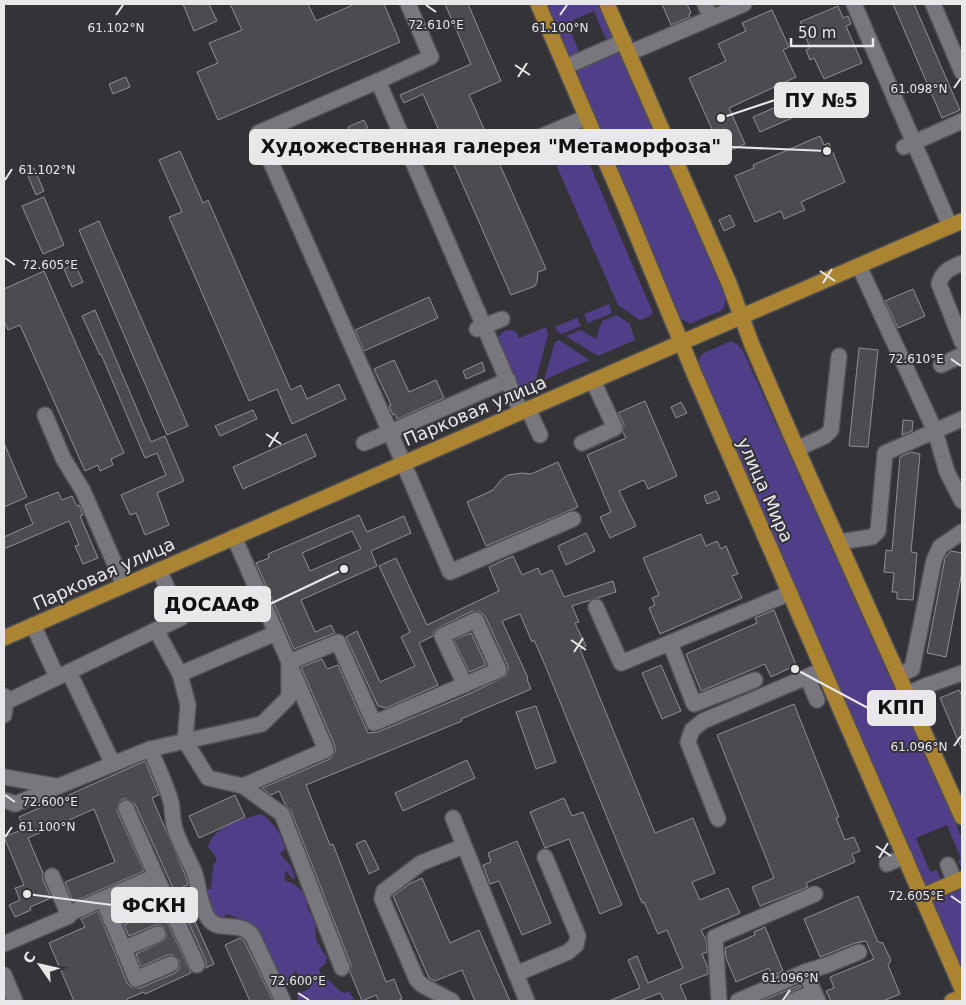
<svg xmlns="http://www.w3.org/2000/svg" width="966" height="1005" viewBox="0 0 966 1005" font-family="'DejaVu Sans',sans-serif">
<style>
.green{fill:#503f88}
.building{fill:#4c4b50;stroke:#8f8f95;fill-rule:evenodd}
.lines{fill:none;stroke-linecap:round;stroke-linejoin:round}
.minor-casing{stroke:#515055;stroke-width:18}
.major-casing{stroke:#515055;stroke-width:18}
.minor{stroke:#78777d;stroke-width:15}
.major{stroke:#ab8432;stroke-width:15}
.ticks{fill:none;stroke:#e8e7ea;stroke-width:2}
.labels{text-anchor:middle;stroke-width:4;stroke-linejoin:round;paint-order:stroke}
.street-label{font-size:18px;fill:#e8e7ea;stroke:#343338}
.ticks-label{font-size:12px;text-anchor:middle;fill:#e8e7ea;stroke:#343338;stroke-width:4;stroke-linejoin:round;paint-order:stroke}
.leader{fill:none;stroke:#e8e7ea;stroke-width:2}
.callout-dot{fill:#e8e7ea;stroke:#343338;stroke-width:2}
.callout{fill:#e8e7ea;stroke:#e8e7ea;stroke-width:2}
.callout-label{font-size:19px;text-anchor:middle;font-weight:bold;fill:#111}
</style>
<rect width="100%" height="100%" fill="#343338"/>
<g class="green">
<polygon points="543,4 599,4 612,34 611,39 609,40 605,37 594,11 567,23 578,49 577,56 569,59"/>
<polygon points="615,52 620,54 725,296 725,304 722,310 690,324 680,318 576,75 580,68"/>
<polygon points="575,130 653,313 652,315 640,320 618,305 550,151 545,149 543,144"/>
<polygon points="609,304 612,313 588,323 584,314"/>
<polygon points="617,315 630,324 635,340 598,356 566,336 581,330 596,339 602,321"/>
<polygon points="577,318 581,326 562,334 557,331 555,327"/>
<path d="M 546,327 L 548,334 L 535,384 L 519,391 L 498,342 C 499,334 503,330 512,330 L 517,333 L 519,338 Z"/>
<polygon points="559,340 589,360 544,380 555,342"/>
<path d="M 731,341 L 737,344 L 743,351 L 962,838 L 962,869 L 958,861 L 961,859 L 947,825 L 916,838 L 930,872 L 937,870 L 941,880 C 934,886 929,889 922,881 L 700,368 L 699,359 L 702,354 Z"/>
<path d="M 261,814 C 272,820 283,836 285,849 L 280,854 L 291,866 L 295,877 L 294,879 L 291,877 L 286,870 L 284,877 L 286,881 L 294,884 L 308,896 L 307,907 L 315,922 L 316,940 L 327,958 L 325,964 L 319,969 L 320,972 L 340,991 L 344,993 L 349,991 L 355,1001 L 297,1001 L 298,994 L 310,988 L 310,985 L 299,976 L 296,971 L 294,972 L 292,985 L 285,989 L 260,935 L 235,917 L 226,914 L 223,922 L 211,917 L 208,896 L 204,892 L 206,889 L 211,889 L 213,866 L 217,859 L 208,847 C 213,826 243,819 261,814 Z"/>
<polygon points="962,888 962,973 931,902"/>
</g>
<g class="building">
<polygon points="183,4 209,4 217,21 194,31"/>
<polygon points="230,4 308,4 316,21 355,4 384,4 400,42 218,120 197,72 218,63 209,43 242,30"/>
<polygon points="445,4 468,4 501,81 469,95 546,269 538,272 537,282 535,286 511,295 423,94 404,103 400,95 471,64"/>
<polygon points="662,4 687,4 691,13 689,14 690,17 671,25"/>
<polygon points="893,4 914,4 960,110 942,118"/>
<polygon points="838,6 843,18 848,16 851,24 846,26 862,63 824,79 814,58 810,60 806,50 810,48 800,22"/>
<polygon points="772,10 789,47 783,50 796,77 729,108 745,144 723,154 689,78 726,61 718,44 746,31 742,23"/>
<polygon points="126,77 130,87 113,94 109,84"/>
<polygon points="808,93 815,108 760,132 753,117"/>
<polygon points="364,120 374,142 361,147 355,135 352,136 348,127"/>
<polygon points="820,136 824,145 829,143 845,182 801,202 805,210 784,219 781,211 755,222 735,176 754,168 753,165"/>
<polygon points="180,151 203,203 208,200 291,390 301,385 307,399 339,384 346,399 292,424 277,389 249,401 169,217 182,212 159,160"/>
<polygon points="34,168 44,191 36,195 26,171"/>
<polygon points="44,197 64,245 43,254 22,206"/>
<polygon points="730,215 735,226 724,231 719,220"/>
<polygon points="99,221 188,426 167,435 79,230"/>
<polygon points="75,264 83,282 72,287 64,269"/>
<polygon points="44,271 124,453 111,459 113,465 100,471 98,465 85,471 20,325 8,330 4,321 4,289"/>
<polygon points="913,289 925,316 898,328 885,301"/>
<polygon points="429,297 438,318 364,351 355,330"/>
<polygon points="95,310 151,442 165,436 184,481 157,493 169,525 145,535 136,513 130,515 121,495 166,475 157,453 145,458 101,354 100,355 82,316"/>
<polygon points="859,348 878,350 868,447 849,446"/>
<polygon points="394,360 409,392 436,380 444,398 397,419 395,414 393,415 389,406 391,405 374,369"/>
<polygon points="482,362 485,371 466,379 463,371"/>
<polygon points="645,401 677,476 648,489 644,480 619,491 636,526 610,538 600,517 611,512 587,455 626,438 623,432 624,424 618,413"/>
<polygon points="681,402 687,413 676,418 671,407"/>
<polygon points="253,410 257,419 220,436 215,426"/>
<polygon points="903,420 913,421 912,431 902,435"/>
<polygon points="306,434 316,456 243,489 233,467"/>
<polygon points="4,443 27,497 4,507"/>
<polygon points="911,452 920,454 911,552 917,553 913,600 897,599 897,592 892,592 894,573 884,572 886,550 892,551 900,457"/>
<polygon points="558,462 578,507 486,546 467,502 493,490 501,480 508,475 522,473 531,474"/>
<polygon points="716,491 720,499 707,504 704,496"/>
<polygon points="58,492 62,500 72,496 77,506 79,505 83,515 80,516 98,558 83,564 75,546 79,545 69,521 4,549 4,537 33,524 25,505"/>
<path d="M 359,515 L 367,532 L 404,516 L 411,533 L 371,551 L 377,566 L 301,600 L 315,632 L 331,625 L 335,633 L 294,649 L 256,563 L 269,558 L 268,554 ZM 352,531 L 361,549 L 310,571 L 302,553 Z"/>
<polygon points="586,533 595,551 566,565 558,546"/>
<polygon points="701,534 706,546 717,541 721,549 726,546 738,574 732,576 742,598 660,634 649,608 655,605 652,598 659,595 643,558"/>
<polygon points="951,551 962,553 962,572 946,657 927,653 945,558"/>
<polygon points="513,556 522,575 538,568 541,575 552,570 564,597 613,581 616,592 572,606 579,622 575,623 586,646 580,649 655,833 693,818 715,873 692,882 700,900 728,888 740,913 701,930 706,940 707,952 702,954 708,968 708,974 680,985 687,1001 664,1001 660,993 639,1001 609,1001 640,988 628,960 637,956 648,983 683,968 667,930 658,934 644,902 642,903 545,665 534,640 532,642 520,614 502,621 528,678 527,679 531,689 461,719 462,721 306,785 330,845 333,844 386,982 394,979 402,999 397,1001 379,1001 376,995 362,1001 350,972 351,965 291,811 285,804 279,791 271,795 262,788 330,759 335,752 335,746 301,667 322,659 327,669 338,665 368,733 378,732 469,694 506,676 508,671 508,666 485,616 481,612 472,611 438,628 434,631 433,636 419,643 438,685 386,708 378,706 346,637 357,631 380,682 415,666 401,637 410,632 379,566 396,558 427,625 499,591 489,567"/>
<polygon points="774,610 796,665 771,677 765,664 701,691 686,654 757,623 755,618"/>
<polygon points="471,633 486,665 469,672 454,640"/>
<polygon points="661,665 681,711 662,719 642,673"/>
<polygon points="959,690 962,696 962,750 940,698"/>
<polygon points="794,704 839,817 836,818 845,840 854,837 860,851 852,854 855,862 806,883 808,887 760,906 752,887 774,878 717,735"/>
<polygon points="536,706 556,762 536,769 516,712"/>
<polygon points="467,760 475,778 403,811 395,793"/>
<polygon points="145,761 159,795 152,798 186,877 188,885 180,888 214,964 206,968 206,961 135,804 127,799 123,799 119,802 117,811 144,871 73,902 65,882 115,862 94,809 28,838 43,873 43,880 51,898 30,907 31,910 15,917 9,905 20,900 15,888 24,885 4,837 24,829 19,817"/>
<polygon points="235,795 245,817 199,838 189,816"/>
<polygon points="564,798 572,816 583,812 622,905 600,914 569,839 545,848 530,812"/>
<polygon points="365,840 379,869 369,874 356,844"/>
<polygon points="517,841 551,923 522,935 499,881 490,884 483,865 491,862 488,853"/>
<polygon points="422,878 450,943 479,930 510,1001 475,1001 462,970 435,981 429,978 393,896 409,884"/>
<polygon points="151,888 191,973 145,994 144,992 127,999 128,1001 74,1001 49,943 85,927 81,919 98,911 127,983 131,987 140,988 175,973 179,969 180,961 173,955 167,955 141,967 136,954 165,940 167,935 164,927 160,925 155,925 129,936 124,925 152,911 154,906 151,898 142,896 117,907 115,904"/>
<polygon points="858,896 878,942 883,943 887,952 891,960 888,965 900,994 883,1001 831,1001 826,991 834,988 830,977 874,959 866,941 855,943 820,957 804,919"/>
<polygon points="765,927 783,971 772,976 769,968 736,982 726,958 725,948 755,935 754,932"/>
<polygon points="240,938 244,941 273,1001 250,1001 225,945"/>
<polygon points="800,985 801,987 789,993 784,999 780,1001 761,1001"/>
</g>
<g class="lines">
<g class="minor-casing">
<g id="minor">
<polyline points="408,4 431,57 378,81 521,412"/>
<polyline points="705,4 711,18"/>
<polyline points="854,4 950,226"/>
<polyline points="933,4 962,72"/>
<polyline points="629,53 744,4"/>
<polyline points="565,67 624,41"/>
<polyline points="540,137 587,117"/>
<polyline points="904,147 962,121"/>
<path d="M 962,263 C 951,268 942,271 939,284 L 962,342"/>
<polyline points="859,266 935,431 947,472 962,501"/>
<polyline points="477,329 502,319"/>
<polyline points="941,365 962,355"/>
<polyline points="508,380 390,432 450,572 573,519"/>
<polyline points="528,409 540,435"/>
<polyline points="45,415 63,458 83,491 124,585"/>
<polyline points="364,443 390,432 258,133 378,81"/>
<polyline points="582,443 615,428 593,381"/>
<polyline points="797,449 825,436 831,430 839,356"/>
<polyline points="234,537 289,662 338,642 374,723 499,670 476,620 442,636 465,685"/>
<polyline points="839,542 872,537 878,531 885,453 962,419"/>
<polyline points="596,607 621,663 790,593"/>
<polyline points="33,625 57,677"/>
<polyline points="156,630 180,674 276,633"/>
<polyline points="670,643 694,704 755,680"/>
<polyline points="69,672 113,764"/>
<polyline points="180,674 188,705 185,741 208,778 243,786 282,814 342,968"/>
<polyline points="898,675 912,669 934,560 940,547 962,532"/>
<polyline points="807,677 817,700"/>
<polyline points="907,694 928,685 962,673"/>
<polyline points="4,696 6,702 4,715"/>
<polyline points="6,702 181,618 159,570"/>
<path d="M 150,749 C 157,766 166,784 171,802 C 173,811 172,820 175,829 C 180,845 189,859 195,874 C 199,888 200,906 208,918 C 219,934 236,919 252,935 L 283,1001"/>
<polyline points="4,777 56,786"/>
<polyline points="243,786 326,750 292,670"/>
<polyline points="4,800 15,804 150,749 262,724 289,697 289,662"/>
<polyline points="126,808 156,876"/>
<polyline points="453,818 527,1001"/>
<polyline points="718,819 688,742 692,730 703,721 823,670"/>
<polyline points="887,864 905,856"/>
<polyline points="948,865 955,882"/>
<polyline points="103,899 156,876 197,965"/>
<polyline points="68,914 103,899 136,979 171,964"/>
<polyline points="111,920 145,905"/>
<polyline points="4,944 69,916 52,876"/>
<polyline points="123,949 158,934"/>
<polyline points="805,972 827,965 859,952"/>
<polyline points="516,974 568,952 576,945 578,936 545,857"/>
<polyline points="4,975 15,1001"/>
<polyline points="452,1001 422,985 417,980 382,899 384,891 421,863 464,846"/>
<polyline points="719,1001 715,937 815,894"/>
<polyline points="738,1001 805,972 818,1001"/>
<polyline points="793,1001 814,992"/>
</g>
</g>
<g class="major-casing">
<g id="major">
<polyline points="538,4 624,204 693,371 962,989"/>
<polyline points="607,4 729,283 752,345 797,449 962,817"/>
<polyline points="4,638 528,409 962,221"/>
<polyline points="923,896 962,879"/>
<polyline points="952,1001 962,997"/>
</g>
</g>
<use href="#minor" class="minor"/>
<use href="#major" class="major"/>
</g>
<path class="ticks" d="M 426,5 L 436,12M 116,15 L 123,5M 560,15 L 567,5M 515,65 L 530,75M 518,77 L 527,63M 954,88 L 961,78M 5,180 L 12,169M 5,258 L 15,265M 820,271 L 835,281M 823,283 L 832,269M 951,359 L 961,366M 266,434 L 281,444M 269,447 L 278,432M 571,640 L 586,650M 574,652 L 583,638M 954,746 L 961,736M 5,795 L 15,802M 5,837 L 12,827M 876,846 L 891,856M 879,858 L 888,843M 951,896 L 961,903M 298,993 L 309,1000M 783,1000 L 790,990"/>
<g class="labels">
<g class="street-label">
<text transform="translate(475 411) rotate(-23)" y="6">Парковая улица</text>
<text transform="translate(765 490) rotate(66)" y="6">улица Мира</text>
<text transform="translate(104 574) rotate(-24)" y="6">Парковая улица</text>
</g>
</g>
<g class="ticks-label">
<text x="436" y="29">72.610°E</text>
<text x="116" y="32">61.102°N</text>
<text x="560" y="32">61.100°N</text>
<text x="919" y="93">61.098°N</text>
<text x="47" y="174">61.102°N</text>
<text x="50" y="269">72.605°E</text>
<text x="916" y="363">72.610°E</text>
<text x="919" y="751">61.096°N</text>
<text x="50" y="806">72.600°E</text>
<text x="47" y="831">61.100°N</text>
<text x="916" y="900">72.605°E</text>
<text x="790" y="982">61.096°N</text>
<text x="298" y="985">72.600°E</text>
</g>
<path class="leader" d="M721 118L775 100M827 151L731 147M344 569L270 604M795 669L868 708M27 894L112 905"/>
<g class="callout-dot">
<circle cx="721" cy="118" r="5"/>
<circle cx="827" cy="151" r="5"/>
<circle cx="344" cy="569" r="5"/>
<circle cx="795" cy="669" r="5"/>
<circle cx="27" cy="894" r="5"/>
</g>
<g class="callout">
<rect x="775" y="83" width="93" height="34" rx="5"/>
<rect x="250" y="130" width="481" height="34" rx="5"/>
<rect x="155" y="587" width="115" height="34" rx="5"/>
<rect x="868" y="691" width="67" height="34" rx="5"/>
<rect x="112" y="888" width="85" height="34" rx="5"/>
</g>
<g class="callout-label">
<text x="821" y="107">ПУ №5</text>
<text x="491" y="153">Художественная галерея "Метаморфоза"</text>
<text x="212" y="611">ДОСААФ</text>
<text x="901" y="714">КПП</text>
<text x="154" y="912">ФСКН</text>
</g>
<rect width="966" height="1005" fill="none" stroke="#e8e7ea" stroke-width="10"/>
<g transform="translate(40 965) rotate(304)" stroke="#343338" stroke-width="4" paint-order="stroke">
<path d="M0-4L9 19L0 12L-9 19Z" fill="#e8e7ea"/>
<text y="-8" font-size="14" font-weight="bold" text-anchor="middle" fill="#e8e7ea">С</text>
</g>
<path d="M791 38v8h82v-8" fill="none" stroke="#e8e7ea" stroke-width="2.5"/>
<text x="798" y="38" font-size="15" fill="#e8e7ea" stroke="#343338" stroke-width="4" paint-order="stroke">50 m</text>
</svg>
